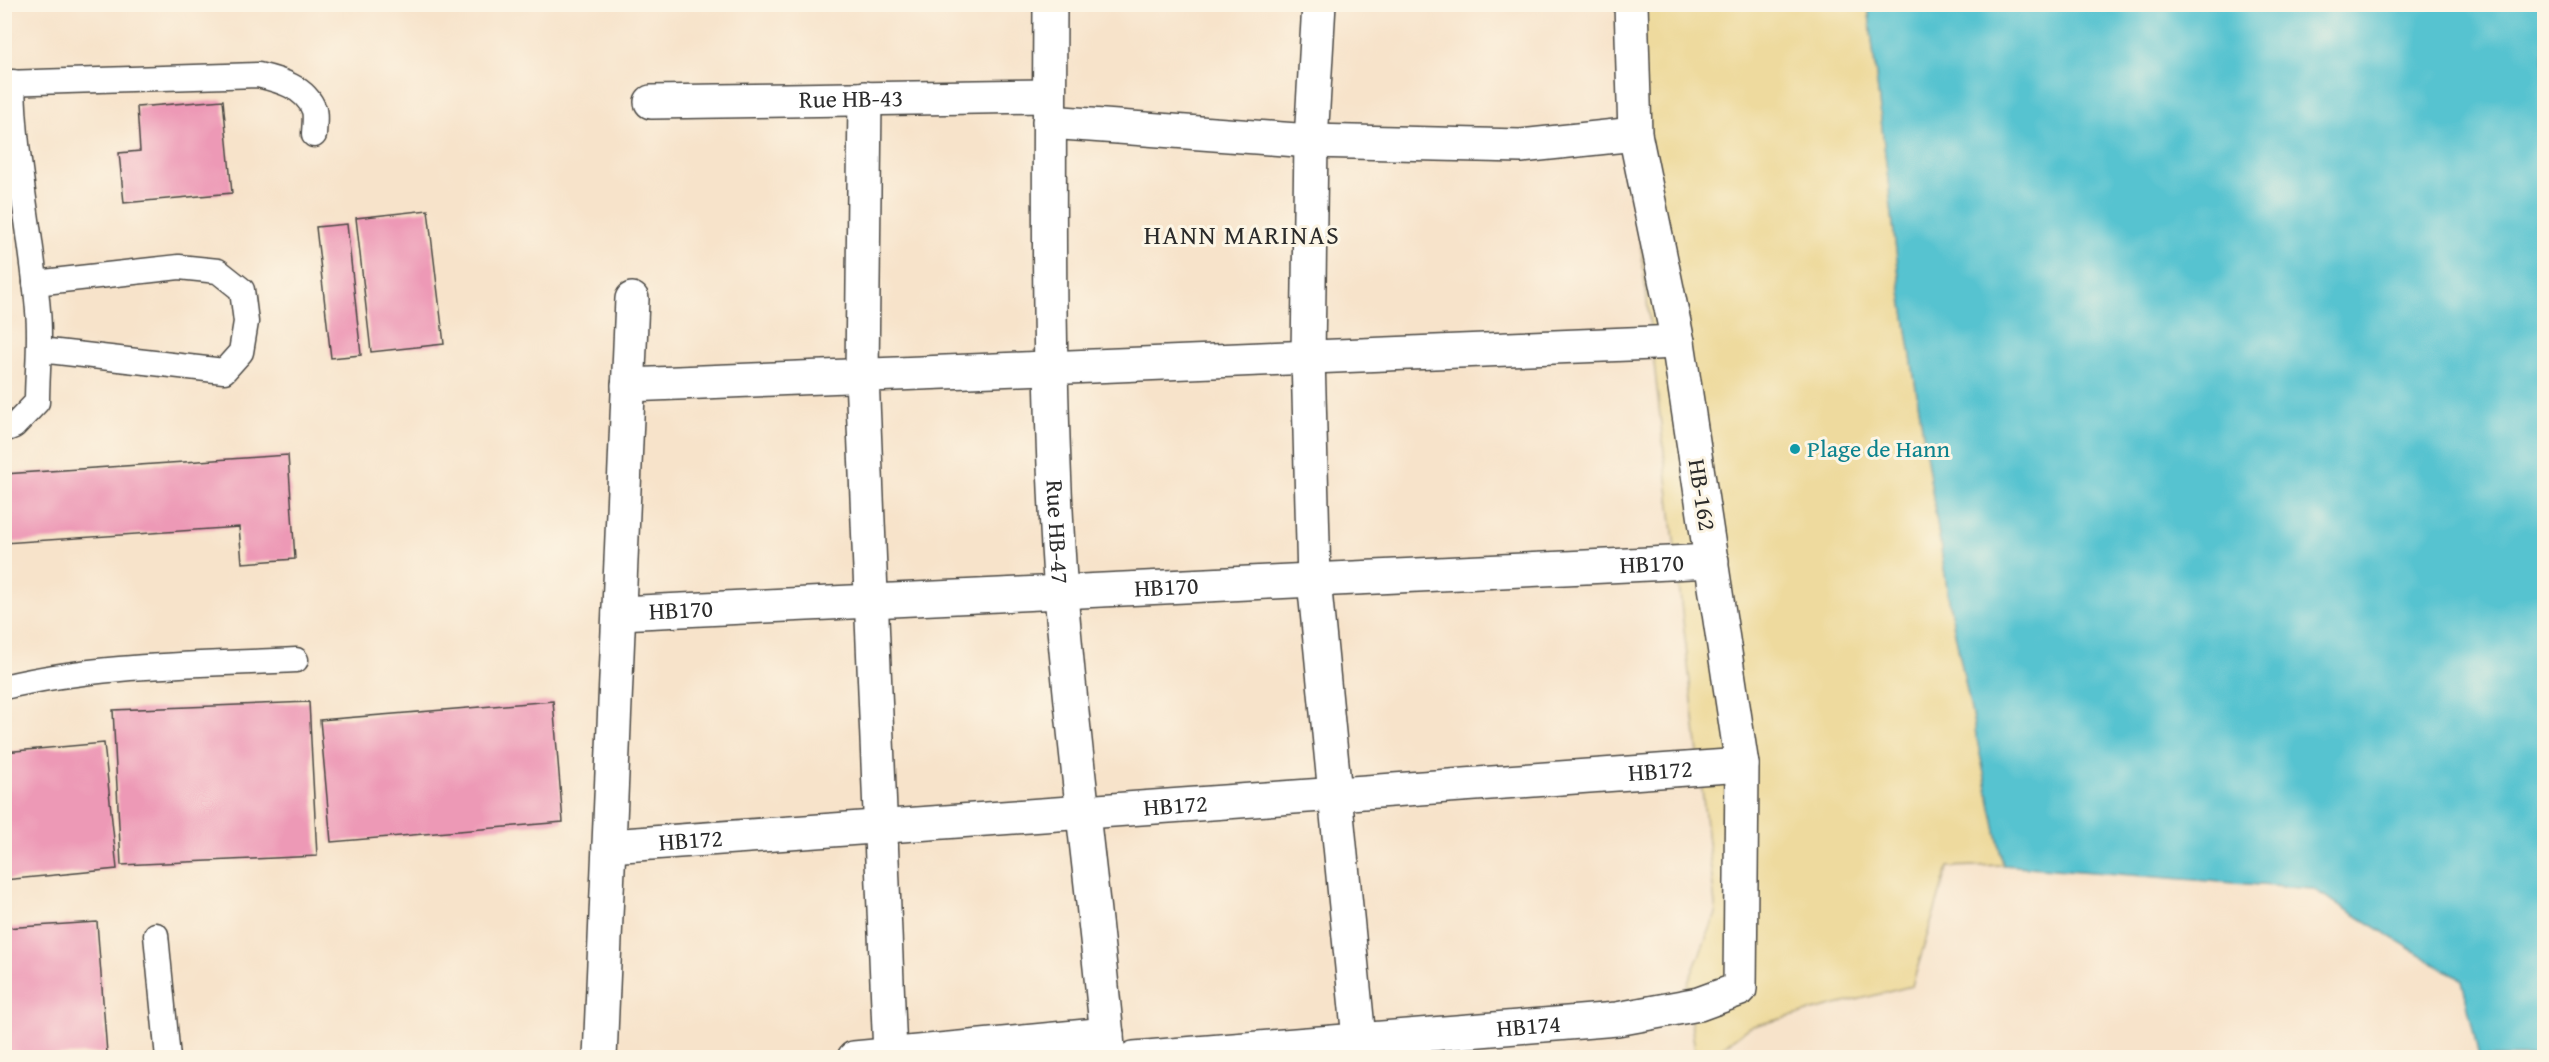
<svg xmlns="http://www.w3.org/2000/svg" width="2549" height="1062" viewBox="0 0 2549 1062" font-family="'Gentium Book Plus',serif">
<style>
.sand{fill:#eeda9e;stroke:#8c8264;stroke-width:1.5}
.water{fill:#57c3d0;stroke:#41777e;stroke-width:1.5}
.building{fill:#ed99b6}
.lines{fill:none;stroke-linecap:round;stroke-linejoin:round}
.lane-casing{stroke:#4a4743;stroke-width:27}
.street-casing{stroke:#4a4743;stroke-width:36}
.lane{stroke:#fff;stroke-width:24}
.street{stroke:#fff;stroke-width:33}
.culture-dot{fill:#0f9aa8;stroke:#fcf5e5;stroke-width:2}
.labels{text-anchor:middle;stroke-width:6;stroke-linejoin:round;paint-order:stroke}
.street-label{font-size:24px;fill:#2b2b2b;stroke:#fcf5e5}
.culture-label{font-size:24px;fill:#0d838f;stroke:#fcf5e5;text-anchor:start}
.neighbourhood-label{font-size:26px;letter-spacing:1.5px;fill:#2b2b2b;stroke:#fcf5e5}
</style>
<rect width="100%" height="100%" fill="#fcf5e5"/>
<filter id="ink" filterUnits="userSpaceOnUse"><feTurbulence type="fractalNoise" baseFrequency=".0167" numOctaves="2"/><feDisplacementMap in="SourceGraphic" scale="12" xChannelSelector="R" yChannelSelector="G"/><feConvolveMatrix kernelMatrix="1 2 1 2 8 2 1 2 1" color-interpolation-filters="sRGB"/></filter>
<filter id="wash" filterUnits="userSpaceOnUse"><feTurbulence type="fractalNoise" baseFrequency=".008" numOctaves="4" result="noise"/><feDisplacementMap in="SourceGraphic" scale="24" xChannelSelector="R" yChannelSelector="G"/><feGaussianBlur stdDeviation="1.35" result="paint"/><feColorMatrix in="noise" values="0 0 0 0 0 0 0 0 0 0 0 0 0 0 0 0 0 1.4 0 .05"/><feComposite in="paint" operator="in"/></filter>
<g filter="url(#wash)">
<rect width="100%" height="100%" fill="#f7e3ca"/>
<polygon class="sand" points="1626,5 1868,5 1900,285 1951,613 2003,865 1948,867 1912,986 1749,1027 1710,1057 1696,1057 1686,988 1716,914 1623,87"/>
<polygon class="water" points="1868,5 2544,5 2544,1057 2479,1057 2462,980 2313,889 2003,865 1951,613 1900,285"/>
<g id="blocks">
<g class="building">
<polygon points="223,100 232,193 124,203 119,153 140,151 137,107"/>
<polygon points="6,150 16,220 4,222 4,151"/>
<polygon points="428,210 444,344 371,352 356,218"/>
<polygon points="347,224 361,355 331,358 316,227"/>
<polygon points="288,455 295,559 242,563 239,527 4,543 4,474"/>
<polygon points="553,701 563,822 331,842 320,720"/>
<polygon points="309,702 317,856 121,865 113,710"/>
<polygon points="104,743 117,869 4,880 4,752"/>
<polygon points="97,922 107,1053 4,1058 4,928"/>
</g>
</g>
</g>
<g filter="url(#ink)">
<use href="#blocks" fill-opacity="0" stroke="#4a4743" stroke-width="1.5"/>
<g class="lines">
<g class="lane-casing">
<g id="lane">
<path d="M 4,83 L 258,75 C 279,80 306,87 314,110 C 316,117 314,128 314,135"/>
<polyline points="35,283 179,267 218,271 242,290 246,322 241,352 224,371 40,350"/>
<path d="M 4,430 L 14,426 L 37,402 C 37,372 41,341 38,311 C 32,234 14,159 13,82"/>
<path d="M 4,687 C 99,664 199,665 296,660"/>
<polyline points="156,935 168,1058"/>
</g>
</g>
<g class="street-casing">
<g id="street">
<path id="s1" d="M 1050,4 C 1049,201 1047,397 1061,593 C 1073,748 1095,902 1109,1058"/>
<polyline points="1319,4 1311,141 1308,357 1314,580 1359,1039"/>
<polyline points="865,98 862,376 890,1054"/>
<path id="s2" d="M 651,102 L 1049,96"/>
<polyline points="1049,122 1311,141 1521,146 1635,134"/>
<polyline points="628,385 1678,342"/>
<path id="s3" d="M 619,613 L 1712,561"/>
<path id="s4" d="M 609,846 L 1742,765"/>
<polyline points="600,1058 632,299"/>
<polyline points="854,1058 1107,1034"/>
<path id="s5" d="M 1134,1058 L 1617,1019 L 1699,1004 L 1740,989 L 1742,765 L 1678,342 L 1635,134 L 1631,4"/>
</g>
</g>
<use href="#lane" class="lane"/>
<use href="#street" class="street"/>
</g>
</g>
<circle class="culture-dot" cx="1795" cy="449" r="6"/>
<g class="labels">
<g class="street-label">
<text dy="8" stroke="none"><textPath href="#s2" startOffset="200">Rue HB-43</textPath></text>
<text transform="translate(1702 495) rotate(81)" y="8">HB-162</text>
<text dy="8" stroke="none"><textPath href="#s1" startOffset="528">Rue HB-47</textPath></text>
<text dy="8" stroke="none"><textPath href="#s3" startOffset="1034">HB170</textPath></text>
<text dy="8" stroke="none"><textPath href="#s3" startOffset="548">HB170</textPath></text>
<text dy="8" stroke="none"><textPath href="#s3" startOffset="62">HB170</textPath></text>
<text dy="8" stroke="none"><textPath href="#s4" startOffset="1054">HB172</textPath></text>
<text dy="8" stroke="none"><textPath href="#s4" startOffset="568">HB172</textPath></text>
<text dy="8" stroke="none"><textPath href="#s4" startOffset="82">HB172</textPath></text>
<text dy="8" stroke="none"><textPath href="#s5" startOffset="396">HB174</textPath></text>
</g>
<g class="culture-label">
<text x="1807" y="457">Plage de Hann</text>
</g>
<g class="neighbourhood-label">
<text x="1242" y="244">HANN MARINAS</text>
</g>
</g>
<rect width="2549" height="1062" fill="none" stroke="#fcf5e5" stroke-width="24"/>
</svg>
